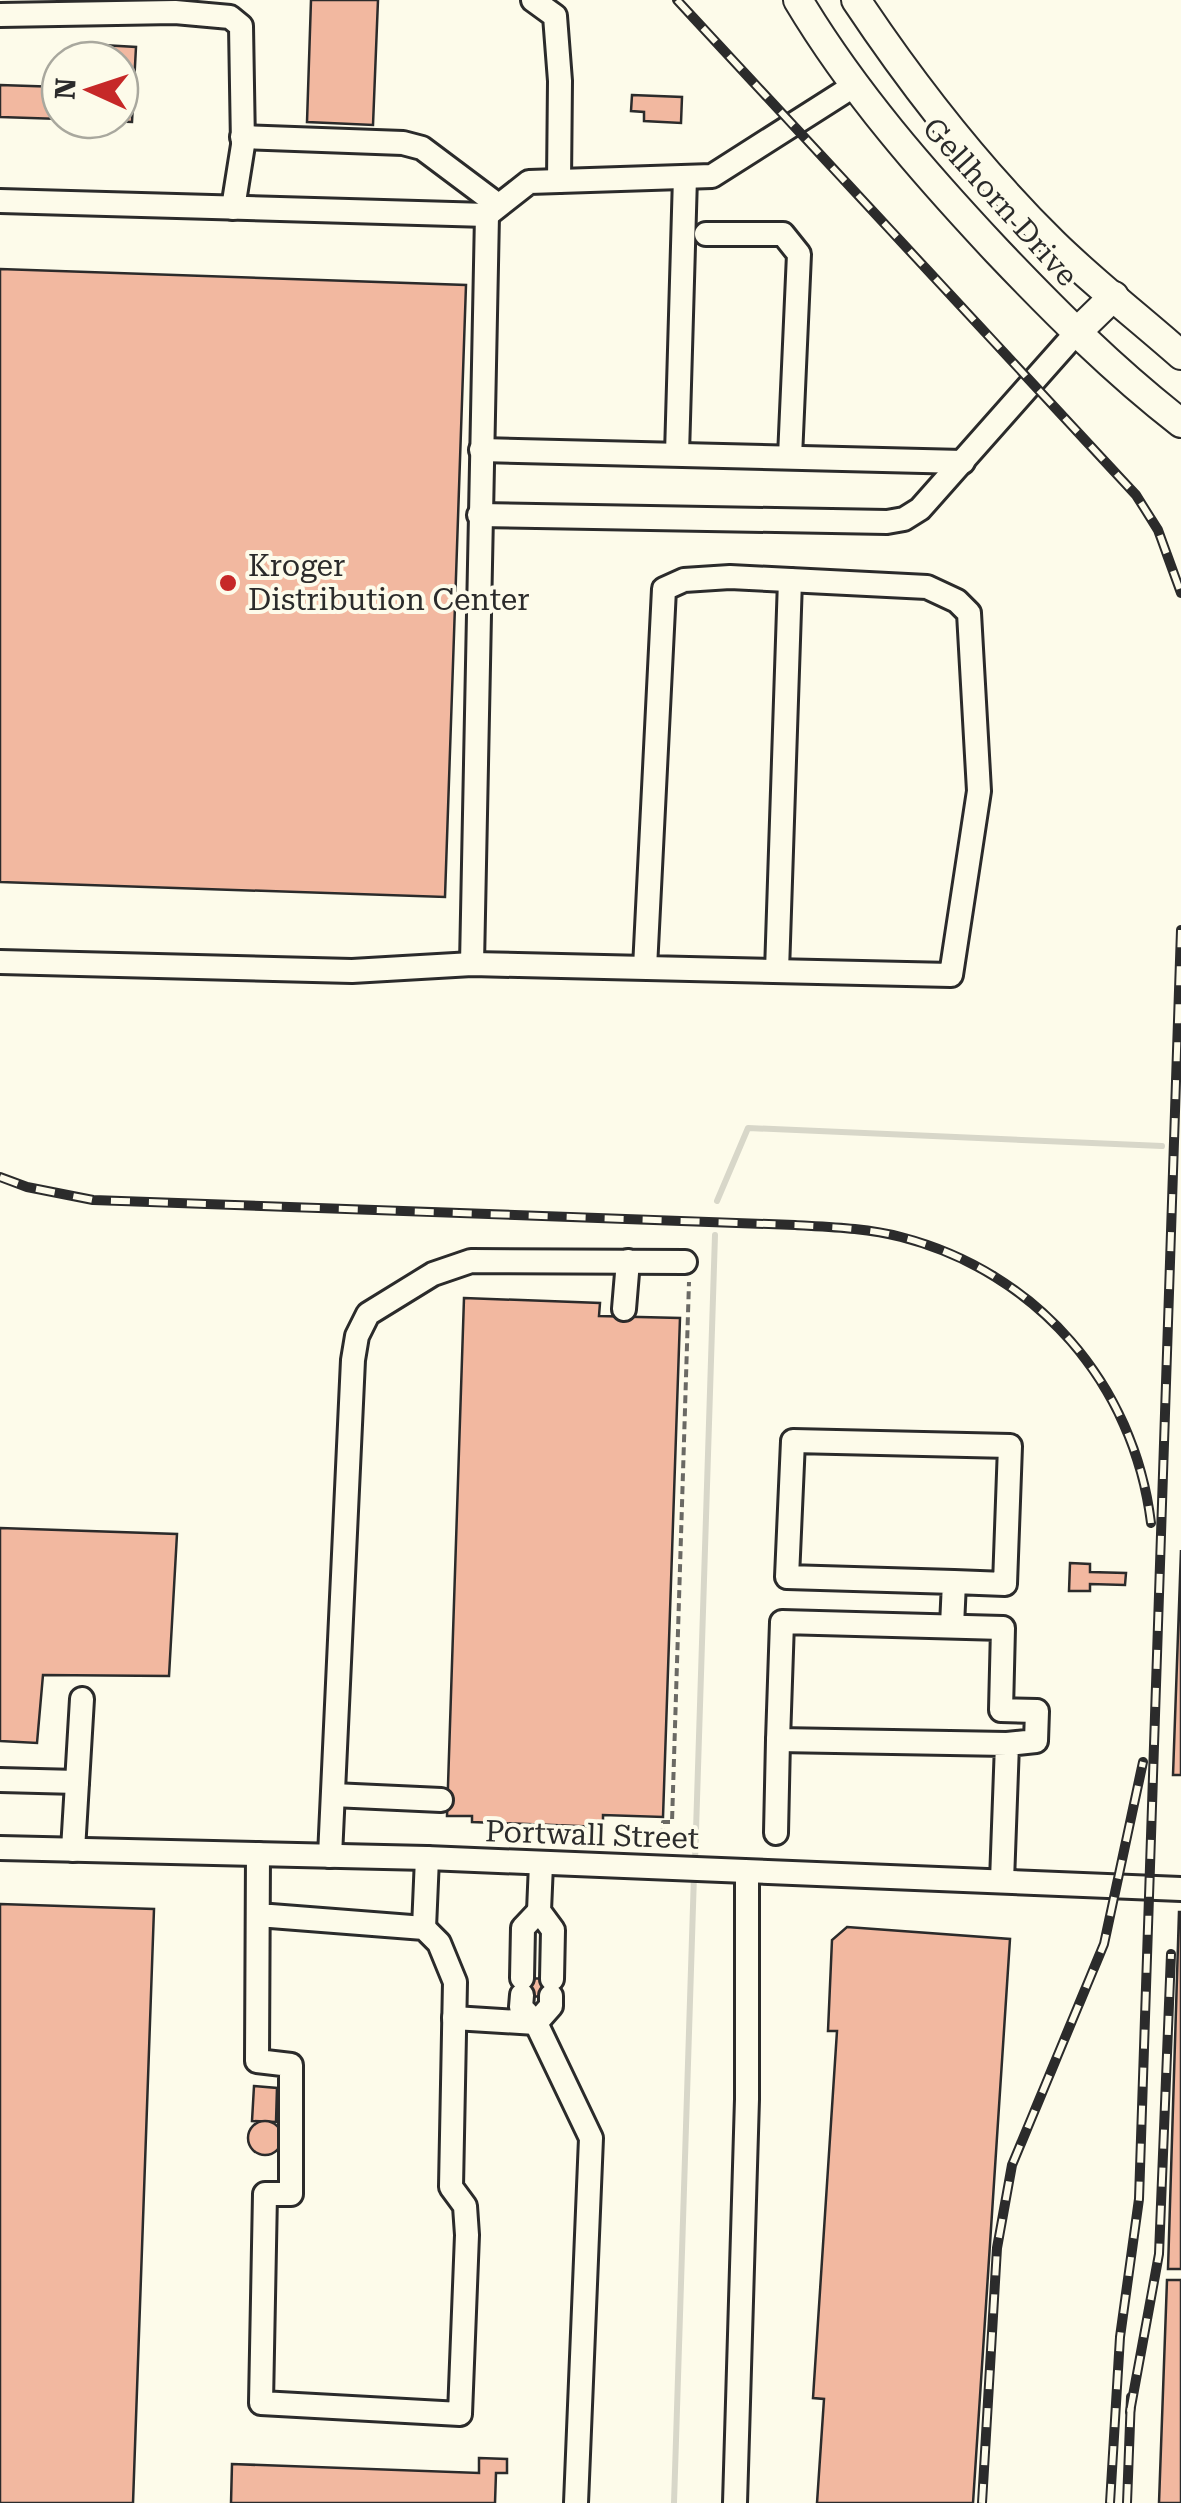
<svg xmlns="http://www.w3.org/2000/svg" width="1181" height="2503" viewBox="0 0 1181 2503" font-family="'Roboto Serif',serif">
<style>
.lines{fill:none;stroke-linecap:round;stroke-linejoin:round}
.stream{stroke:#d8d7c9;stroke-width:6}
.building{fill:#f2b8a0;stroke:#2b2b2b;stroke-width:2.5}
.minor-casing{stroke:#2b2b2b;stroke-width:28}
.major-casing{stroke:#2b2b2b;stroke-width:32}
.path{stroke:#6a6964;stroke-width:4;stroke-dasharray:8 5;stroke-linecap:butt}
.minor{stroke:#fdfbea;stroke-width:22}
.major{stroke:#fdfbea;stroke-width:28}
.rail-casing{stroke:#2b2b2b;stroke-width:10}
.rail{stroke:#fdfbea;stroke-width:6;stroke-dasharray:19;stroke-linecap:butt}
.poi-dot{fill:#c62828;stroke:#fdfbea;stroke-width:4}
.labels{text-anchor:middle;stroke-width:8;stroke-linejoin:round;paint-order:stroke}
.street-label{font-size:30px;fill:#2b2b2b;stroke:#fdfbea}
.poi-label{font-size:30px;fill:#2b2b2b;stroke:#fdfbea;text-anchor:start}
</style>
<rect width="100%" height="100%" fill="#fdfbea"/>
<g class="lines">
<g class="stream">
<polyline points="717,1201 748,1128 1162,1146"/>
<polyline points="695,1862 715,1235"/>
<polyline points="674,2503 694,1875"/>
</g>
</g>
<g class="building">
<polygon points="311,0 378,0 373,125 307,122"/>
<polygon points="102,45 136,47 132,122 75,120 120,120 120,60 101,60"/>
<polygon points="0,85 60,87 60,119 0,117"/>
<polygon points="632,95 682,97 681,123 644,121 644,112 631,111"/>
<polygon points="0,269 466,285 445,897 0,882"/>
<polygon points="464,1298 600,1303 599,1316 680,1318 663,1817 603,1815 603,1827 472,1822 472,1816 447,1816"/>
<polygon points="0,1528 177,1534 169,1676 43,1675 37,1743 0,1741"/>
<polygon points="1181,1550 1181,1775 1173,1775"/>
<polygon points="1070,1563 1090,1564 1090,1572 1126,1573 1125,1585 1090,1584 1090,1591 1069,1591"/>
<polygon points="0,1904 154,1909 133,2503 0,2503"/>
<polygon points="1179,1912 1181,1912 1181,2269 1168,2269"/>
<polygon points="847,1927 1010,1939 973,2503 817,2503 824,2399 813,2398 837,2031 828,2031 832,1940"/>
<polygon points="515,1978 560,1979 559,1997 514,1996"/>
<polygon points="254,2086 277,2088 276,2122 252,2121"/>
<circle cx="265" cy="2138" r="17"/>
<polygon points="1167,2280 1181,2280 1181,2503 1159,2503"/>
<polygon points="479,2458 507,2459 507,2473 496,2473 495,2503 231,2503 232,2464 479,2473"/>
</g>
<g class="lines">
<g class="minor-casing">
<g id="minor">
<polyline points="533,0 555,16 560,81 559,181"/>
<polyline points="0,15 175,12 230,17 241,26 243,145 233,208"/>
<polyline points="242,137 403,143 422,148 498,205"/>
<polyline points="0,201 487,215 529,182 712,176 855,85"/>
<polyline points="706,234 783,234 799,254 790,457"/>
<polyline points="481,450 963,462"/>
<polyline points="677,454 685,177"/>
<polyline points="479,515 887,522 904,519 920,509 1076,333"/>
<polyline points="0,962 352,971 472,964 951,975 979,791 969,613 957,601 927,587 730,577 684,580 664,589 645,968"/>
<polyline points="472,964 487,215"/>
<polyline points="777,971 790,580"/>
<polyline points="624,1309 628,1261"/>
<polyline points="952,1626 954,1582 1005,1584 1010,1446 793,1441 787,1577 954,1582"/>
<polyline points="0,1780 77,1782"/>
<polyline points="333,1795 441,1800"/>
<polyline points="776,1833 778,1740"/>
<polyline points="0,1848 427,1858 1181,1889"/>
<polyline points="73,1850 82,1699"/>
<polyline points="330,1856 353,1360 357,1336 368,1314 433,1274 471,1261 685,1262"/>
<polyline points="541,1864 539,1911 553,1930 552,1979"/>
<polyline points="1002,1881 1007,1744 778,1740 782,1622 1003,1628 1001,1710 1037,1711 1036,1741 1007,1744"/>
<polyline points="258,1915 424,1928 439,1943 455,1982 451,2187 465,2206 467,2235 460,2414 261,2403 265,2194 291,2194 291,2065 257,2061 258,1854"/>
<polyline points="424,1928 427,1858"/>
<polyline points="522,1978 523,1928 539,1911"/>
<polyline points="522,1995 521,2007 536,2023 591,2138 576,2503"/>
<polyline points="454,2018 536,2023 551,2006 551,1996"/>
<polyline points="735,2503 747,2099 747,1872"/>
</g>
</g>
<g class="major-casing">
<g id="major">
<path d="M 798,0 C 853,92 924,173 997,251 C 1055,312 1114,371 1181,423"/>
<path d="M 856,0 C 914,87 979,170 1054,244 C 1094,283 1139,318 1181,355"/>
<polyline points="1076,333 1114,296"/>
</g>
</g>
<polyline class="path" points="662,1849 663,1822 672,1822 689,1282"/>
<use href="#minor" class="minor"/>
<use href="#major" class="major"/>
<g class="rail-casing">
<g id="rail">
<polyline points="677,0 1136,495 1158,530 1181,593"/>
<path d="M 0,1177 L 27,1187 L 93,1200 L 795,1225 C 830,1227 867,1228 901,1237 C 1037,1272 1134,1384 1151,1523"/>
<polyline points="1130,2412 1159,2254 1171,1954"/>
<polyline points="982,2503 997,2248 1012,2165 1104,1944 1143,1762"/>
<polyline points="1110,2503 1120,2337 1139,2199 1181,930"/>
<polyline points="1127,2503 1131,2397"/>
</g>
</g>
<use href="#rail" class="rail"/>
</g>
<circle class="poi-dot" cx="228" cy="583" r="10"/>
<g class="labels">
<g class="street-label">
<text transform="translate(1000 202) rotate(48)" y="10">Gellhorn Drive</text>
<text transform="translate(592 1835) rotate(2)" y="10">Portwall Street</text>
</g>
<g class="poi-label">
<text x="248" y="576">Kroger<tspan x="248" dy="34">Distribution Center</tspan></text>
</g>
</g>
<g transform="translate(90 90) rotate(273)"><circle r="48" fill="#fdfbea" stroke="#a9a89e" stroke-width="2.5"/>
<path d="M0-8L18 38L0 25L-18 38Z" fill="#c62828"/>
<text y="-15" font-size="28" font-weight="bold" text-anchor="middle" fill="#2b2b2b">N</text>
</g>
</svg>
